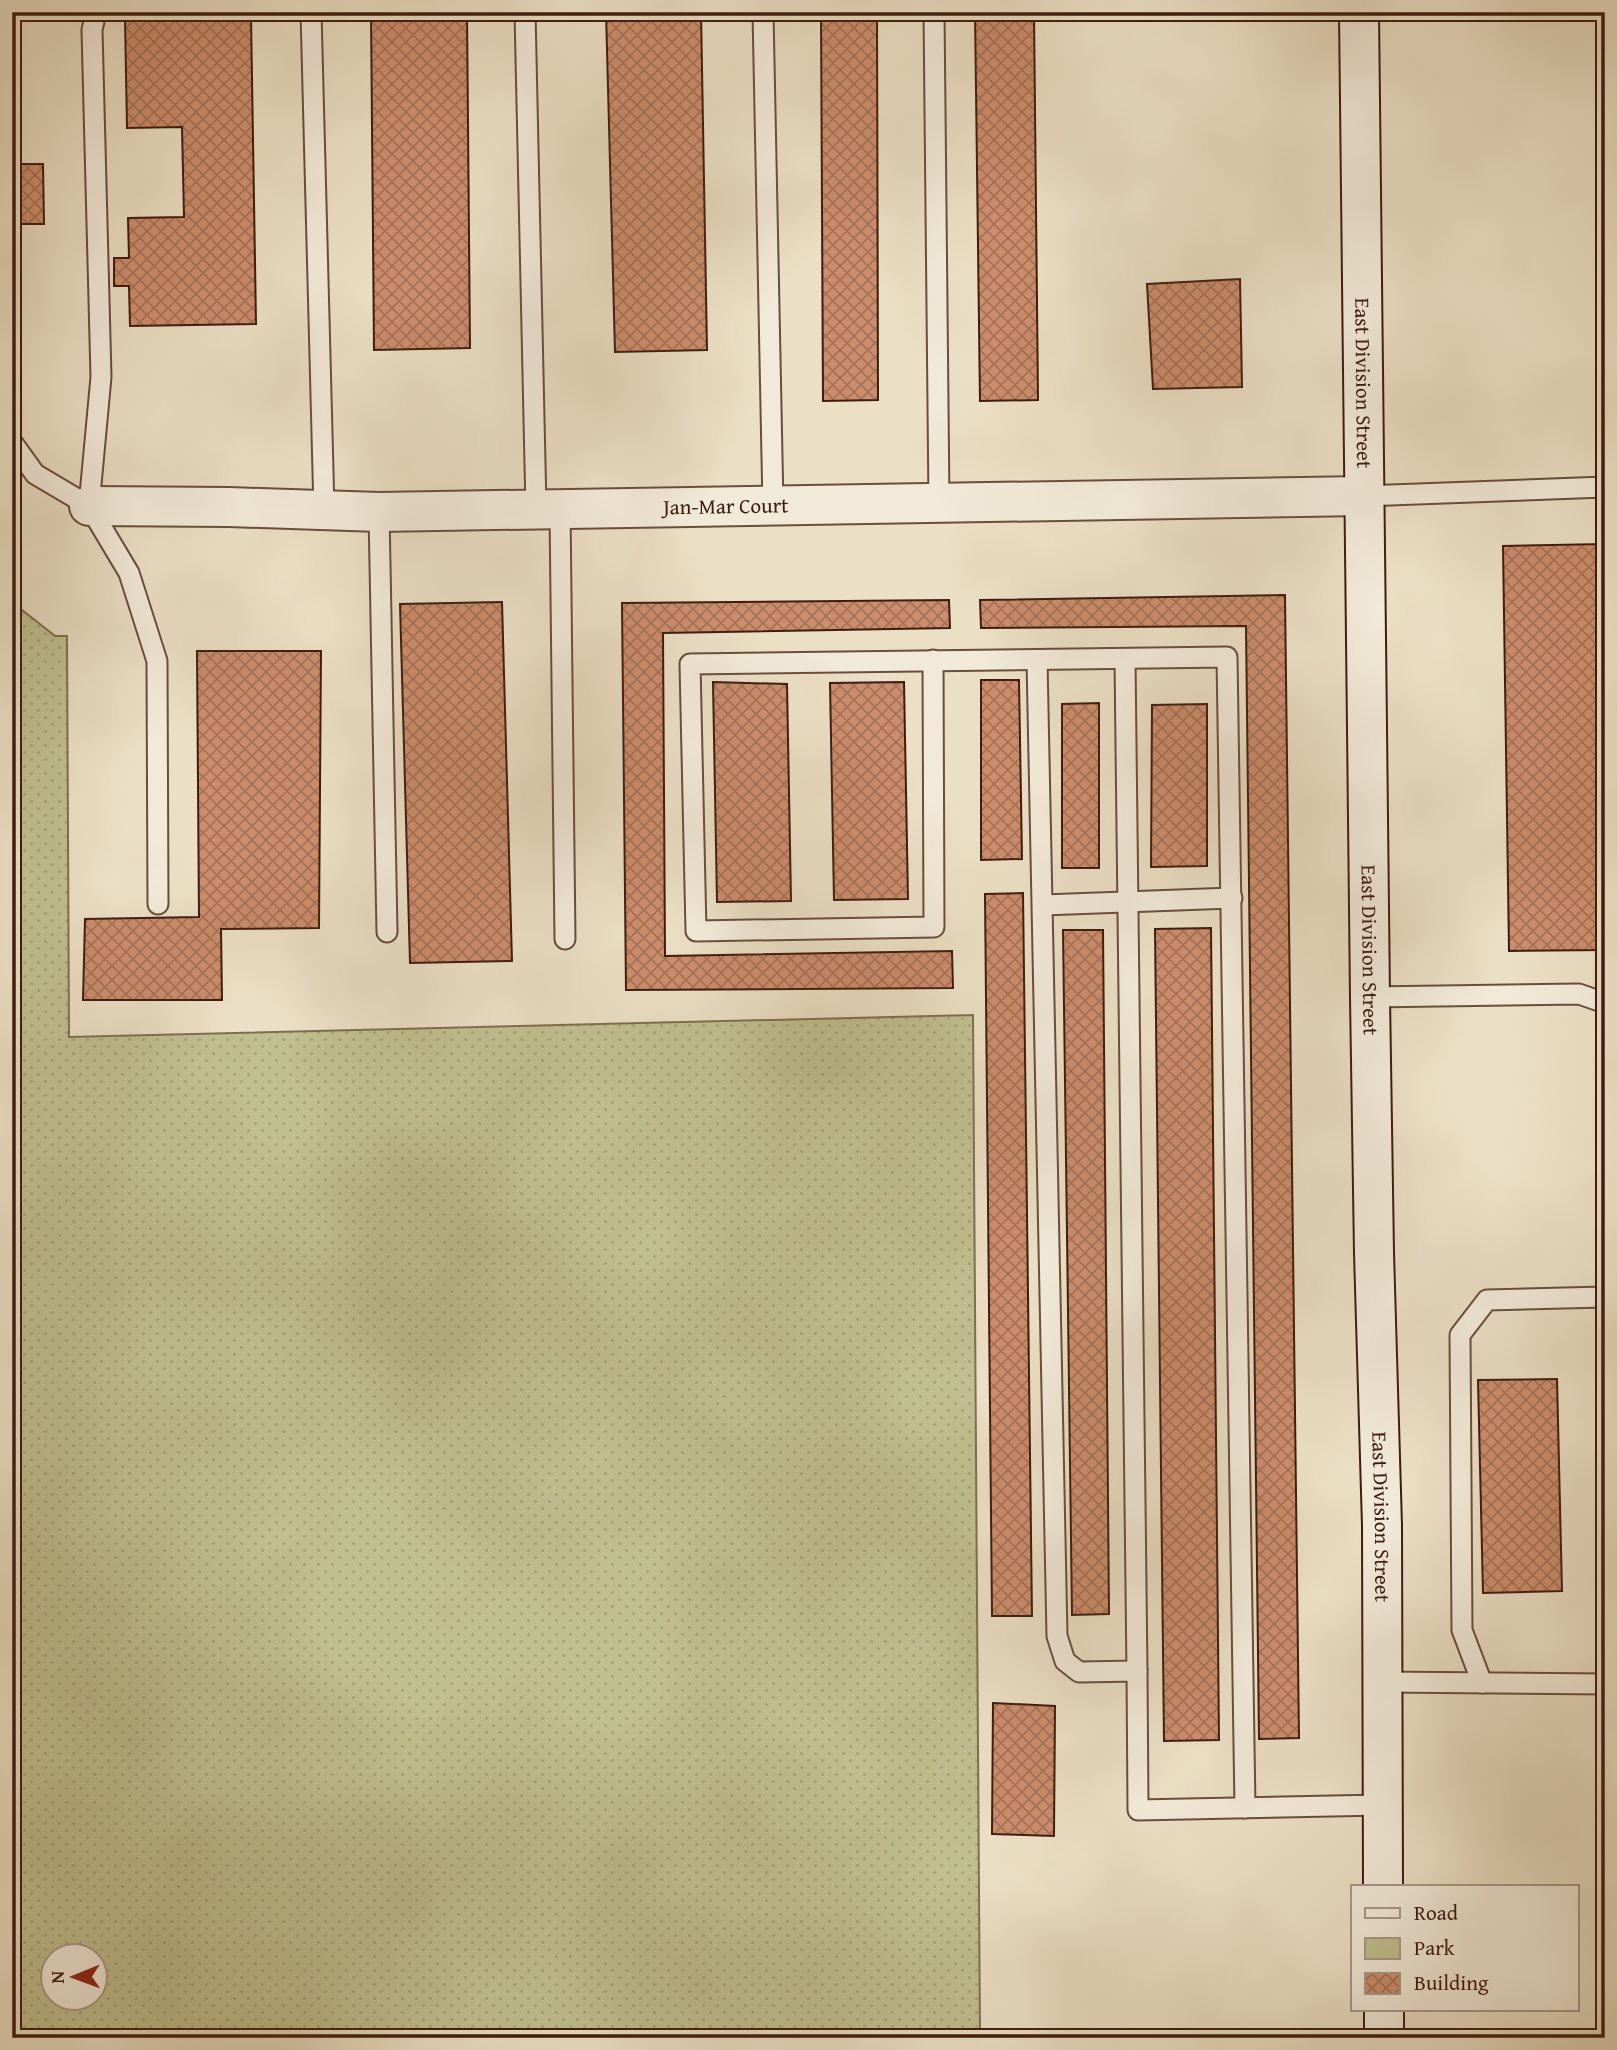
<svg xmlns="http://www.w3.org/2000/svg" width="1617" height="2050" viewBox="0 0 1617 2050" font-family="'Gentium Book Plus',serif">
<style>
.green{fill:url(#green-dots);stroke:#806e4f;stroke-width:2;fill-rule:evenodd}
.building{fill:url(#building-cross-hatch);stroke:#3f1c0f;stroke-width:2}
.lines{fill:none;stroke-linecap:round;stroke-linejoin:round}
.lane-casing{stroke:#6a4d3c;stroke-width:23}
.street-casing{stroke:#6a4d3c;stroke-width:42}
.secondary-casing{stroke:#3f1c0f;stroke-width:42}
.lane{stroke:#f2ead9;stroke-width:19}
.street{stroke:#f2ead9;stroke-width:38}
.secondary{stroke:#f2ead9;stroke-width:38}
.labels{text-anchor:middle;stroke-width:6;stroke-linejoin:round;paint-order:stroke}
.street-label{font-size:21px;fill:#3f1c0f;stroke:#f2ead9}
</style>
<defs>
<pattern id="green-dots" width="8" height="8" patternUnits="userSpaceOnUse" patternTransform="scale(1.75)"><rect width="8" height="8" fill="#c0bf8f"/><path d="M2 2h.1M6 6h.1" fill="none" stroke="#a6a47a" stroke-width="1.8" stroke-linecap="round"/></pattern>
<pattern id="building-cross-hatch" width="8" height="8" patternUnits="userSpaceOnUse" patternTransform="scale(1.75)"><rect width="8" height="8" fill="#cc8d6c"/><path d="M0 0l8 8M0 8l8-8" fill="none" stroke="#a77257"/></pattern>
</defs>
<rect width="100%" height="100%" fill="#ebdfc5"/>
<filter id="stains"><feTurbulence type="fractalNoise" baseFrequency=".00286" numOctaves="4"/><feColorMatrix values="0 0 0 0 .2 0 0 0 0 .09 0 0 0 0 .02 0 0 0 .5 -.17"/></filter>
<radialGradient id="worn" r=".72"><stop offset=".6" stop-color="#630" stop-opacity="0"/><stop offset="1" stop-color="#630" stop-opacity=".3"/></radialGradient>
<path class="green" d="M 12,602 L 55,636 L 67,636 L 69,1037 L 973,1015 L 980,2038 L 12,2038 ZM 52,1955 L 94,1955 L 94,1997 L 52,1997 Z"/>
<g class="building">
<polygon points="371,12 467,12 470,348 374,350"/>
<polygon points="606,12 701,12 707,350 615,352"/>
<polygon points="821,12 877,12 878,400 823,401"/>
<polygon points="975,12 1034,12 1038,400 980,401"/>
<polygon points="251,17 256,324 130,326 129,286 114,286 114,258 129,258 128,218 184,217 182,127 127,128 125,19"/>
<polygon points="12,164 43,164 44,224 12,224"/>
<polygon points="1240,279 1242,387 1153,389 1147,284"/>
<polygon points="1605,544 1605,950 1509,951 1503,546"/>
<polygon points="1285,595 1299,1738 1259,1739 1246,626 981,628 980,600"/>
<polygon points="949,600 950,628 663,633 665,956 952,951 953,988 626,990 622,603"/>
<polygon points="502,602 512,961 410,963 400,604"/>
<polygon points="197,651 321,651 319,928 221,929 222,1000 83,1000 85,919 199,917"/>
<polygon points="981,680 1019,680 1022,859 981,860"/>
<polygon points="713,682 787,684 791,901 717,902"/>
<polygon points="904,682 908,899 834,900 830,683"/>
<polygon points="1099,703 1099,868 1062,868 1062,704"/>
<polygon points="1207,704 1207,866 1151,867 1152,705"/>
<polygon points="1023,893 1032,1616 992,1616 985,894"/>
<polygon points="1211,928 1219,1740 1164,1741 1155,929"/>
<polygon points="1063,930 1103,930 1109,1614 1072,1615"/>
<polygon points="1557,1379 1562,1591 1483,1593 1478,1380"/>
<polygon points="993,1703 1055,1706 1054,1836 992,1834"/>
</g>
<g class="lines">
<g class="lane-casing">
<g id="lane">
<polyline points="311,12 324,510"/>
<polyline points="525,12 536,509"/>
<polyline points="763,12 773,506"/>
<polyline points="934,12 939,503"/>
<polyline points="12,442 35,474 89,506 129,573 157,661 158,904"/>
<polyline points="1363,496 1605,487"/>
<polyline points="89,506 101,377 92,30 96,12"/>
<polyline points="560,510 565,939"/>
<polyline points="379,512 387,932"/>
<polyline points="1125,659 1137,1671"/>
<polyline points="933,660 934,927 696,931 690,664 1227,657 1245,1808"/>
<polyline points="1037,660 1057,1636 1065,1661 1079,1672 1137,1671 1138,1810 1382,1805"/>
<polyline points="1043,905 1232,898"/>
<polyline points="1370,997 1579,994 1605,1003"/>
<polyline points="1382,1682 1605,1684"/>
<polyline points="1482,1683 1462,1630 1460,1335 1487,1300 1605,1297"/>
</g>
</g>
<g class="street-casing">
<g id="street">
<path id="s1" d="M 89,506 L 229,507 L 379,512 L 1363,496"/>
</g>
</g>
<g class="secondary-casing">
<g id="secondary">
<path id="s2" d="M 1359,12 L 1370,997 L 1374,1253 L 1382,1526 L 1383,1887"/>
<polyline points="1384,2010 1384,2038"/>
</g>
</g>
<use href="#lane" class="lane"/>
<use href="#street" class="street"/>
<use href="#secondary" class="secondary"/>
</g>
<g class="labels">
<g class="street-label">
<text dy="7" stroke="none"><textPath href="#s2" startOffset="371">East Division Street</textPath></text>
<text dy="7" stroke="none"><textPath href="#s1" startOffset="637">Jan-Mar Court</textPath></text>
<text dy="7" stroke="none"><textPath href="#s2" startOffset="938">East Division Street</textPath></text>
<text dy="7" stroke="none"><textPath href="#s2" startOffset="1505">East Division Street</textPath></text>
</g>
</g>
<rect width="1617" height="2050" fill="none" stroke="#ebdfc5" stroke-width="42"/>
<rect x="14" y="14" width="1589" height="2022" fill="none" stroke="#3f1c0f" stroke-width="3.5"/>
<rect x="21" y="21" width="1575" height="2008" fill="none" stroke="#3f1c0f" stroke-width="2"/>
<rect x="1351" y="1885" width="228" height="126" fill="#f2ead9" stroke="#aa9888" stroke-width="2"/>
<rect x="1365" y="1908" width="35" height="10" fill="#f2ead9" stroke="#aa9888" stroke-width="2"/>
<text x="1414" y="1920" font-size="21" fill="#3f1c0f">Road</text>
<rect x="1365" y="1938" width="35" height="21" fill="#c0bf8f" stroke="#aa9888" stroke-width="2"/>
<text x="1414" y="1955" font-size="21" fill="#3f1c0f">Park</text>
<rect x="1365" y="1973" width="35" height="21" fill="url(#building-cross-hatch)" stroke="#aa9888" stroke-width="2"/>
<text x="1414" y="1990" font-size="21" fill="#3f1c0f">Building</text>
<g transform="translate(74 1977) rotate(269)"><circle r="33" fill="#f2ead9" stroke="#aa9888" stroke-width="2"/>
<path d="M0-5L12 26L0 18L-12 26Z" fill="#8f2418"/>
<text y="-10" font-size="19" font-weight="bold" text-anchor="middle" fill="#3f1c0f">N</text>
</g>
<rect width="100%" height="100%" filter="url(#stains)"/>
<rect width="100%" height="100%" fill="url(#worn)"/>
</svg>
